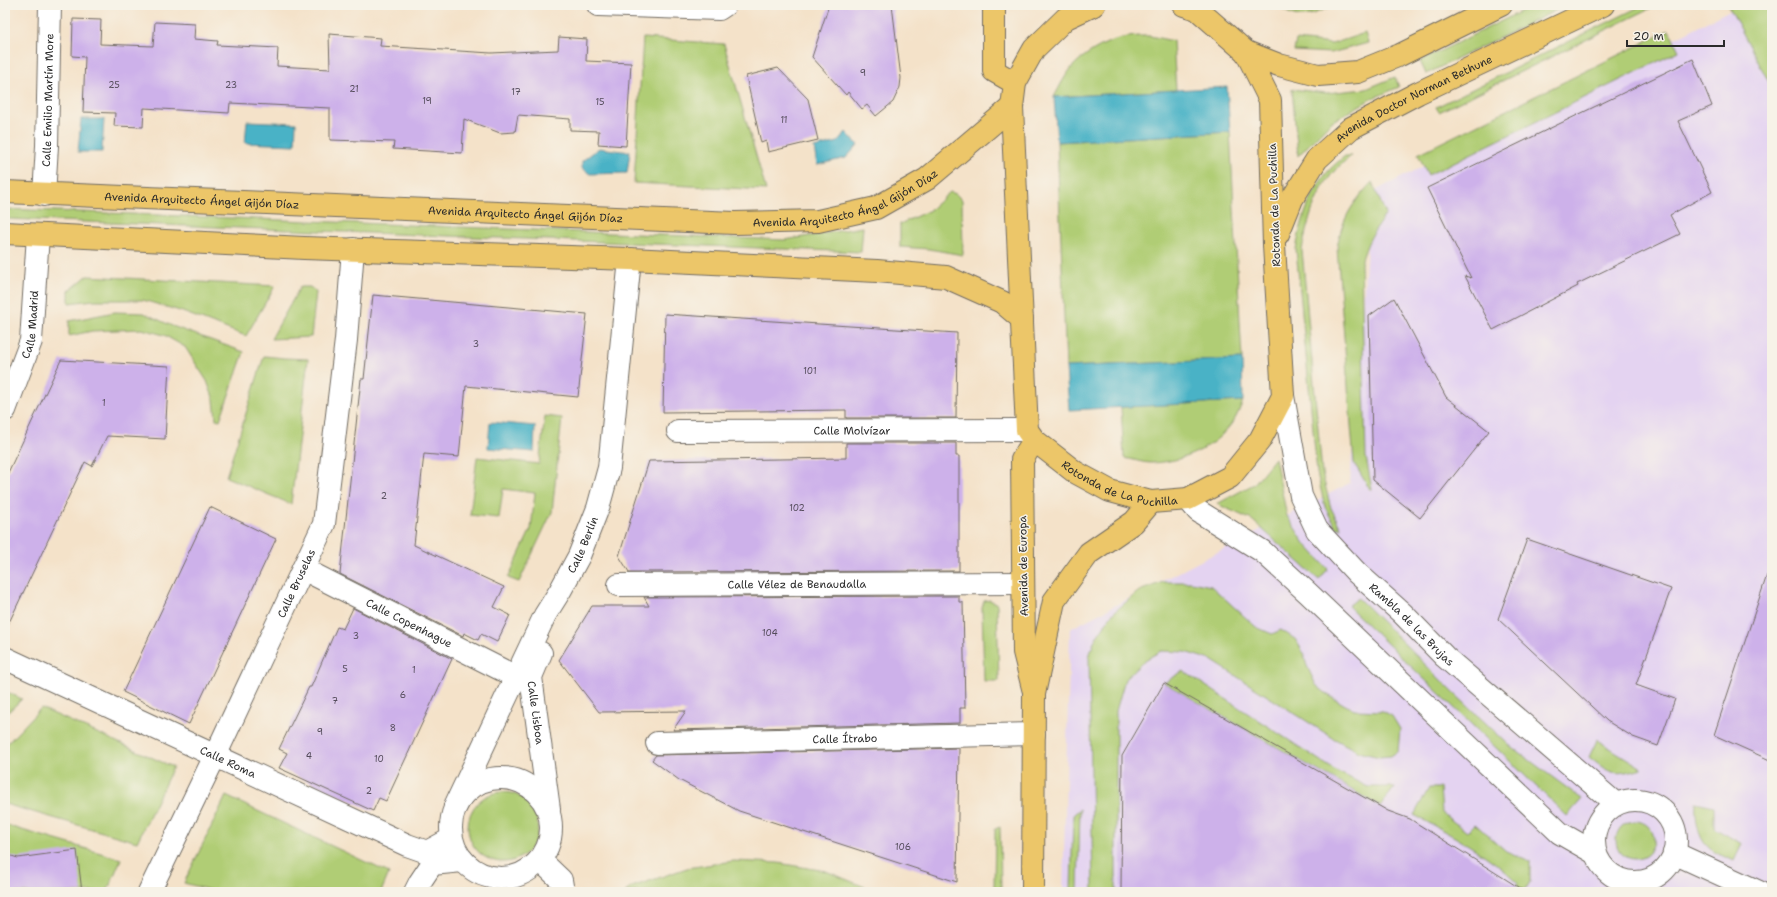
<svg xmlns="http://www.w3.org/2000/svg" width="1777" height="897" viewBox="0 0 1777 897" font-family="'Shantell Sans',sans-serif">
<style>
.built{fill:#e4d3f1}
.green{fill:#b0cd74;stroke:#6e7c50}
.water{fill:#48b2c6;stroke:#3a6e78}
.building{fill:#cdb1ea}
.lines{fill:none;stroke-linecap:round;stroke-linejoin:round}
.minor-casing{stroke:#716b62;stroke-width:24}
.major-casing{stroke:#716b62;stroke-width:24}
.minor{stroke:#fff;stroke-width:22}
.major{stroke:#ecc669;stroke-width:22}
.labels{text-anchor:middle;stroke-width:3;stroke-linejoin:round;paint-order:stroke}
.number-label{font-size:9px;fill:#544c5b}
.street-label{font-size:11px;fill:#2b2b2b;stroke:#f7f3e8}
</style>
<rect width="100%" height="100%" fill="#f7f3e8"/>
<filter id="ink" filterUnits="userSpaceOnUse"><feTurbulence type="fractalNoise" baseFrequency=".025" numOctaves="2"/><feDisplacementMap in="SourceGraphic" scale="8" xChannelSelector="R" yChannelSelector="G"/><feConvolveMatrix kernelMatrix="1 2 1 2 8 2 1 2 1" color-interpolation-filters="sRGB"/></filter>
<filter id="wash" filterUnits="userSpaceOnUse"><feTurbulence type="fractalNoise" baseFrequency=".012" numOctaves="4" result="noise"/><feDisplacementMap in="SourceGraphic" scale="16" xChannelSelector="R" yChannelSelector="G"/><feGaussianBlur stdDeviation="0.9" result="paint"/><feColorMatrix in="noise" values="0 0 0 0 0 0 0 0 0 0 0 0 0 0 0 0 0 1.4 0 .05"/><feComposite in="paint" operator="in"/></filter>
<g filter="url(#wash)">
<rect width="100%" height="100%" fill="#f4e2c9"/>
<polygon class="built" points="1740,5 1772,39 1772,892 1063,892 1070,629 1350,483 1371,193"/>
<g class="green">
<path d="M 1276,5 L 1290,5 L 1300,8 L 1310,8 L 1317,5 L 1334,5 C 1309,16 1300,23 1276,5 Z"/>
<polygon points="1534,5 1567,5 1426,74 1420,61"/>
<polygon points="1643,5 1655,6 1439,112 1436,107"/>
<polygon points="1728,5 1772,5 1772,88"/>
<polygon points="1669,30 1679,51 1428,175 1418,154"/>
<polygon points="1365,33 1368,43 1331,53 1294,51 1296,40 1332,44"/>
<path d="M 1150,36 L 1173,41 L 1176,90 L 1054,97 C 1060,86 1065,75 1074,65 C 1087,52 1110,39 1128,37 C 1135,36 1143,36 1150,36 Z"/>
<polygon points="643,38 724,44 766,190 634,183"/>
<polygon points="1395,77 1399,87 1371,99 1331,122 1298,156 1292,89 1326,93 1366,89"/>
<polygon points="1230,132 1242,359 1066,367 1057,142"/>
<path d="M 1345,156 L 1351,156 C 1344,162 1336,168 1331,175 C 1314,197 1307,224 1302,250 L 1322,473 L 1331,508 L 1341,528 L 1336,528 L 1325,507 L 1317,473 L 1296,249 C 1301,223 1308,197 1325,175 C 1330,168 1338,162 1345,156 Z"/>
<path d="M 1372,182 L 1386,214 C 1374,230 1366,244 1361,263 L 1366,457 L 1372,489 L 1370,490 L 1354,463 L 1337,248 C 1342,218 1352,204 1372,182 Z"/>
<polygon points="950,192 956,194 962,200 963,255 929,249 900,247 900,224 930,210"/>
<polygon points="5,209 785,240 863,227 861,252 7,219 5,219"/>
<polygon points="87,276 275,286 246,336 180,311 143,300 94,300 69,303 69,291"/>
<polygon points="300,287 310,287 316,292 311,337 271,339"/>
<polygon points="115,312 144,313 172,326 244,352 220,420 216,419 214,400 207,381 185,347 164,335 142,329 92,331 69,336 69,321"/>
<polygon points="264,356 284,358 308,359 291,504 226,477"/>
<path d="M 1243,401 C 1240,408 1237,417 1232,423 C 1213,449 1183,462 1151,463 C 1142,463 1133,459 1124,458 L 1121,407 Z"/>
<polygon points="545,416 562,418 552,512 519,582 508,578 531,529 535,493 503,489 499,518 470,515 477,457 539,464"/>
<polygon points="1275,458 1287,516 1306,545 1328,569 1319,580 1252,520 1217,504 1254,484"/>
<polygon points="1163,582 1191,582 1211,586 1256,627 1272,634 1281,630 1295,639 1302,650 1307,666 1316,685 1328,695 1354,710 1383,711 1392,716 1400,729 1398,751 1391,756 1379,757 1359,752 1333,738 1211,660 1185,652 1161,651 1145,660 1125,679 1116,711 1116,892 1093,892 1089,657 1094,641 1112,614 1139,591"/>
<polygon points="1358,598 1455,694 1509,745 1582,799 1567,816 1348,606"/>
<polygon points="990,600 997,604 999,681 984,681 982,608 984,601"/>
<polygon points="1183,671 1336,771 1368,787 1395,787 1380,806 1164,683"/>
<polygon points="5,691 22,699 5,715"/>
<polygon points="41,708 173,767 137,842 5,804 5,746"/>
<path d="M 1597,740 L 1642,768 C 1615,776 1611,775 1589,757 Z"/>
<path d="M 1429,788 L 1440,788 L 1442,813 L 1467,832 L 1475,824 L 1506,851 L 1530,861 L 1530,882 L 1524,892 L 1512,892 L 1518,883 C 1488,853 1451,835 1414,815 Z"/>
<circle cx="503" cy="827" r="35"/>
<polygon points="226,796 389,873 381,892 217,892 184,883"/>
<path d="M 1696,802 L 1714,806 L 1714,828 L 1742,844 L 1734,861 C 1726,857 1714,853 1708,847 C 1697,837 1695,816 1696,802 Z"/>
<polygon points="1080,809 1078,892 1071,892 1073,815"/>
<circle cx="1635" cy="840" r="19"/>
<polygon points="5,825 121,859 107,892 5,892"/>
<polygon points="1000,827 1001,891 994,888 995,829"/>
<polygon points="734,861 778,863 826,871 877,892 625,892 632,887 687,868"/>
</g>
<g class="water">
<polygon points="1227,87 1230,132 1057,142 1054,97"/>
<polygon points="81,119 104,119 102,152 78,152"/>
<polygon points="247,121 296,123 295,145 245,143"/>
<polygon points="846,132 858,145 846,158 817,165 814,148 838,142"/>
<polygon points="599,148 630,152 627,173 590,174 582,168 582,161"/>
<polygon points="1242,359 1243,401 1069,410 1066,367"/>
<polygon points="490,422 535,426 534,452 488,448"/>
</g>
<g id="blocks">
<g class="building">
<polygon points="829,5 892,5 901,78 900,87 893,102 876,116 867,105 862,109 848,92 846,95 812,57"/>
<polygon points="73,19 101,20 100,44 153,46 155,22 195,24 194,39 218,41 217,45 278,48 277,66 330,69 329,34 381,38 380,46 491,53 558,50 559,37 587,39 586,61 631,63 626,146 598,144 599,131 570,130 570,119 518,115 515,132 500,133 464,119 462,153 393,149 394,142 330,140 330,108 230,103 229,113 144,108 143,127 114,126 115,113 83,112 85,57 72,56"/>
<polygon points="1693,59 1712,106 1678,121 1712,192 1670,215 1680,234 1577,284 1578,286 1493,330 1465,276 1471,278 1427,188"/>
<polygon points="778,68 808,99 818,140 768,152 766,141 761,143 746,76"/>
<polygon points="373,295 587,314 578,397 466,386 459,457 424,454 414,545 504,587 494,607 510,615 497,642 481,634 478,640 464,633 463,636 340,574 361,379 364,379"/>
<polygon points="1394,298 1446,397 1489,431 1420,518 1373,480 1369,316"/>
<polygon points="665,314 957,333 956,418 846,418 846,410 663,412"/>
<polygon points="61,360 169,366 165,439 107,436 92,466 85,462 5,631 5,479"/>
<polygon points="846,443 956,443 956,456 959,456 959,571 629,572 619,556 649,461 846,458"/>
<polygon points="210,507 276,539 189,724 123,692"/>
<polygon points="1527,539 1671,589 1636,685 1675,699 1658,746 1633,737 1607,721 1498,619"/>
<polygon points="1767,575 1772,576 1772,761 1714,735"/>
<polygon points="959,596 959,602 963,602 965,708 960,708 960,723 673,730 686,711 599,712 559,660 592,606 649,606 644,597"/>
<polygon points="353,608 452,659 386,801 379,798 373,811 279,768 287,753 279,749 291,724 309,687 311,687 337,627 343,629"/>
<polygon points="1164,683 1388,811 1410,819 1526,892 1121,892 1122,756"/>
<polygon points="959,748 957,882 739,811 679,780 652,760 656,755"/>
<polygon points="77,850 82,892 5,892 5,854 18,858"/>
</g>
</g>
</g>
<g filter="url(#ink)">
<use href="#blocks" fill-opacity="0" stroke="#716b62" stroke-width="1"/>
<g class="lines">
<g class="minor-casing">
<g id="minor">
<polyline points="598,5 719,9 725,5"/>
<path id="s1" d="M 44,195 L 47,146 L 50,5"/>
<path id="s2" d="M 1283,396 L 1301,496 L 1317,530 L 1357,573 L 1402,613 L 1445,657 L 1616,804"/>
<path id="s3" d="M 5,410 L 31,341 L 38,235"/>
<path id="s4" d="M 678,431 L 1027,430"/>
<polyline points="1188,499 1198,511 1262,551 1308,593 1560,833 1595,853"/>
<path id="s5" d="M 303,569 L 516,677"/>
<path id="s6" d="M 619,585 L 1023,583"/>
<path id="s7" d="M 541,653 L 531,677 L 549,809"/>
<path id="s8" d="M 5,658 L 407,845 L 427,852 L 451,839"/>
<path id="s9" d="M 657,743 L 1034,734"/>
<circle cx="501" cy="828" r="50"/>
<circle cx="1635" cy="841" r="41"/>
<path id="s10" d="M 455,806 L 545,615 L 560,591 L 579,556 L 598,508 L 609,468 L 630,259"/>
<polyline points="1674,853 1759,892"/>
<polyline points="540,860 561,880 563,892"/>
<path id="s11" d="M 149,892 L 215,756 L 324,524 L 346,340 L 353,249"/>
<polyline points="415,892 420,882 432,864 462,861"/>
</g>
</g>
<g class="major-casing">
<g id="major">
<polyline points="994,5 994,71 1015,83"/>
<path id="s12" d="M 1094,5 L 1066,18 L 1034,49 L 1015,83 L 1012,107 L 1027,430 L 1034,440 L 1075,472 L 1110,491 L 1151,502 L 1188,499 L 1230,477 L 1260,440 L 1283,396 L 1274,245 L 1270,100 L 1246,52 L 1197,9 L 1184,5"/>
<polyline points="1246,52 1279,65 1318,75 1358,72 1400,55 1501,5"/>
<path id="s13" d="M 5,192 L 735,223 L 818,221 L 876,208 L 927,179 L 1012,107"/>
<polyline points="5,233 304,248 630,259 877,271 946,277 1002,302 1022,319"/>
<path id="s14" d="M 1278,234 L 1292,199 L 1317,159 L 1351,128 L 1418,93 L 1603,5"/>
<polyline points="1033,688 1024,652 1022,460 1034,440"/>
<polyline points="1033,892 1034,694 1054,601 1089,553 1134,522 1151,502"/>
</g>
</g>
<use href="#minor" class="minor"/>
<use href="#major" class="major"/>
</g>
</g>
<g class="labels">
<g class="number-label">
<text x="863" y="76">9</text>
<text x="114" y="88">25</text>
<text x="231" y="88">23</text>
<text x="354" y="92">21</text>
<text x="516" y="95">17</text>
<text x="427" y="104">19</text>
<text x="600" y="105">15</text>
<text x="784" y="123">11</text>
<text x="476" y="347">3</text>
<text x="810" y="374">101</text>
<text x="104" y="406">1</text>
<text x="384" y="499">2</text>
<text x="797" y="511">102</text>
<text x="770" y="636">104</text>
<text x="356" y="639">3</text>
<text x="345" y="672">5</text>
<text x="414" y="673">1</text>
<text x="403" y="698">6</text>
<text x="335" y="704">7</text>
<text x="393" y="731">8</text>
<text x="320" y="735">9</text>
<text x="309" y="759">4</text>
<text x="379" y="762">10</text>
<text x="369" y="794">2</text>
<text x="903" y="850">106</text>
</g>
<g class="street-label">
<text dy="4" stroke="none"><textPath href="#s1" startOffset="95">Calle Emilio Martín More</textPath></text>
<text dy="4" stroke="none"><textPath href="#s14" startOffset="200">Avenida Doctor Norman Bethune</textPath></text>
<text dy="4" stroke="none"><textPath href="#s13" startOffset="846">Avenida Arquitecto Ángel Gijón Díaz</textPath></text>
<text dy="4" stroke="none"><textPath href="#s13" startOffset="197">Avenida Arquitecto Ángel Gijón Díaz</textPath></text>
<text transform="translate(1274 205) rotate(-92)" y="4">Rotonda de La Puchilla</text>
<text dy="4" stroke="none"><textPath href="#s13" startOffset="521">Avenida Arquitecto Ángel Gijón Díaz</textPath></text>
<text dy="4" stroke="none"><textPath href="#s3" startOffset="90">Calle Madrid</textPath></text>
<text dy="4" stroke="none"><textPath href="#s4" startOffset="174">Calle Molvízar</textPath></text>
<text dy="4" stroke="none"><textPath href="#s12" startOffset="573">Rotonda de La Puchilla</textPath></text>
<text dy="4" stroke="none"><textPath href="#s10" startOffset="291">Calle Berlín</textPath></text>
<text transform="translate(1023 566) rotate(-91)" y="4">Avenida de Europa</text>
<text dy="4" stroke="none"><textPath href="#s11" startOffset="342">Calle Bruselas</textPath></text>
<text dy="4" stroke="none"><textPath href="#s6" startOffset="178">Calle Vélez de Benaudalla</textPath></text>
<text dy="4" stroke="none"><textPath href="#s5" startOffset="119">Calle Copenhague</textPath></text>
<text dy="4" stroke="none"><textPath href="#s2" startOffset="273">Rambla de las Brujas</textPath></text>
<text dy="4" stroke="none"><textPath href="#s7" startOffset="62">Calle Lisboa</textPath></text>
<text dy="4" stroke="none"><textPath href="#s9" startOffset="188">Calle Ítrabo</textPath></text>
<text dy="4" stroke="none"><textPath href="#s8" startOffset="246">Calle Roma</textPath></text>
</g>
</g>
<rect width="1777" height="897" fill="none" stroke="#f7f3e8" stroke-width="20"/>
<path d="M1627 40v6h97v-6" fill="none" stroke="#2b2b2b" stroke-width="2"/>
<text x="1633" y="40" font-size="12" fill="#2b2b2b" stroke="#f7f3e8" stroke-width="3" paint-order="stroke">20 m</text>
</svg>
